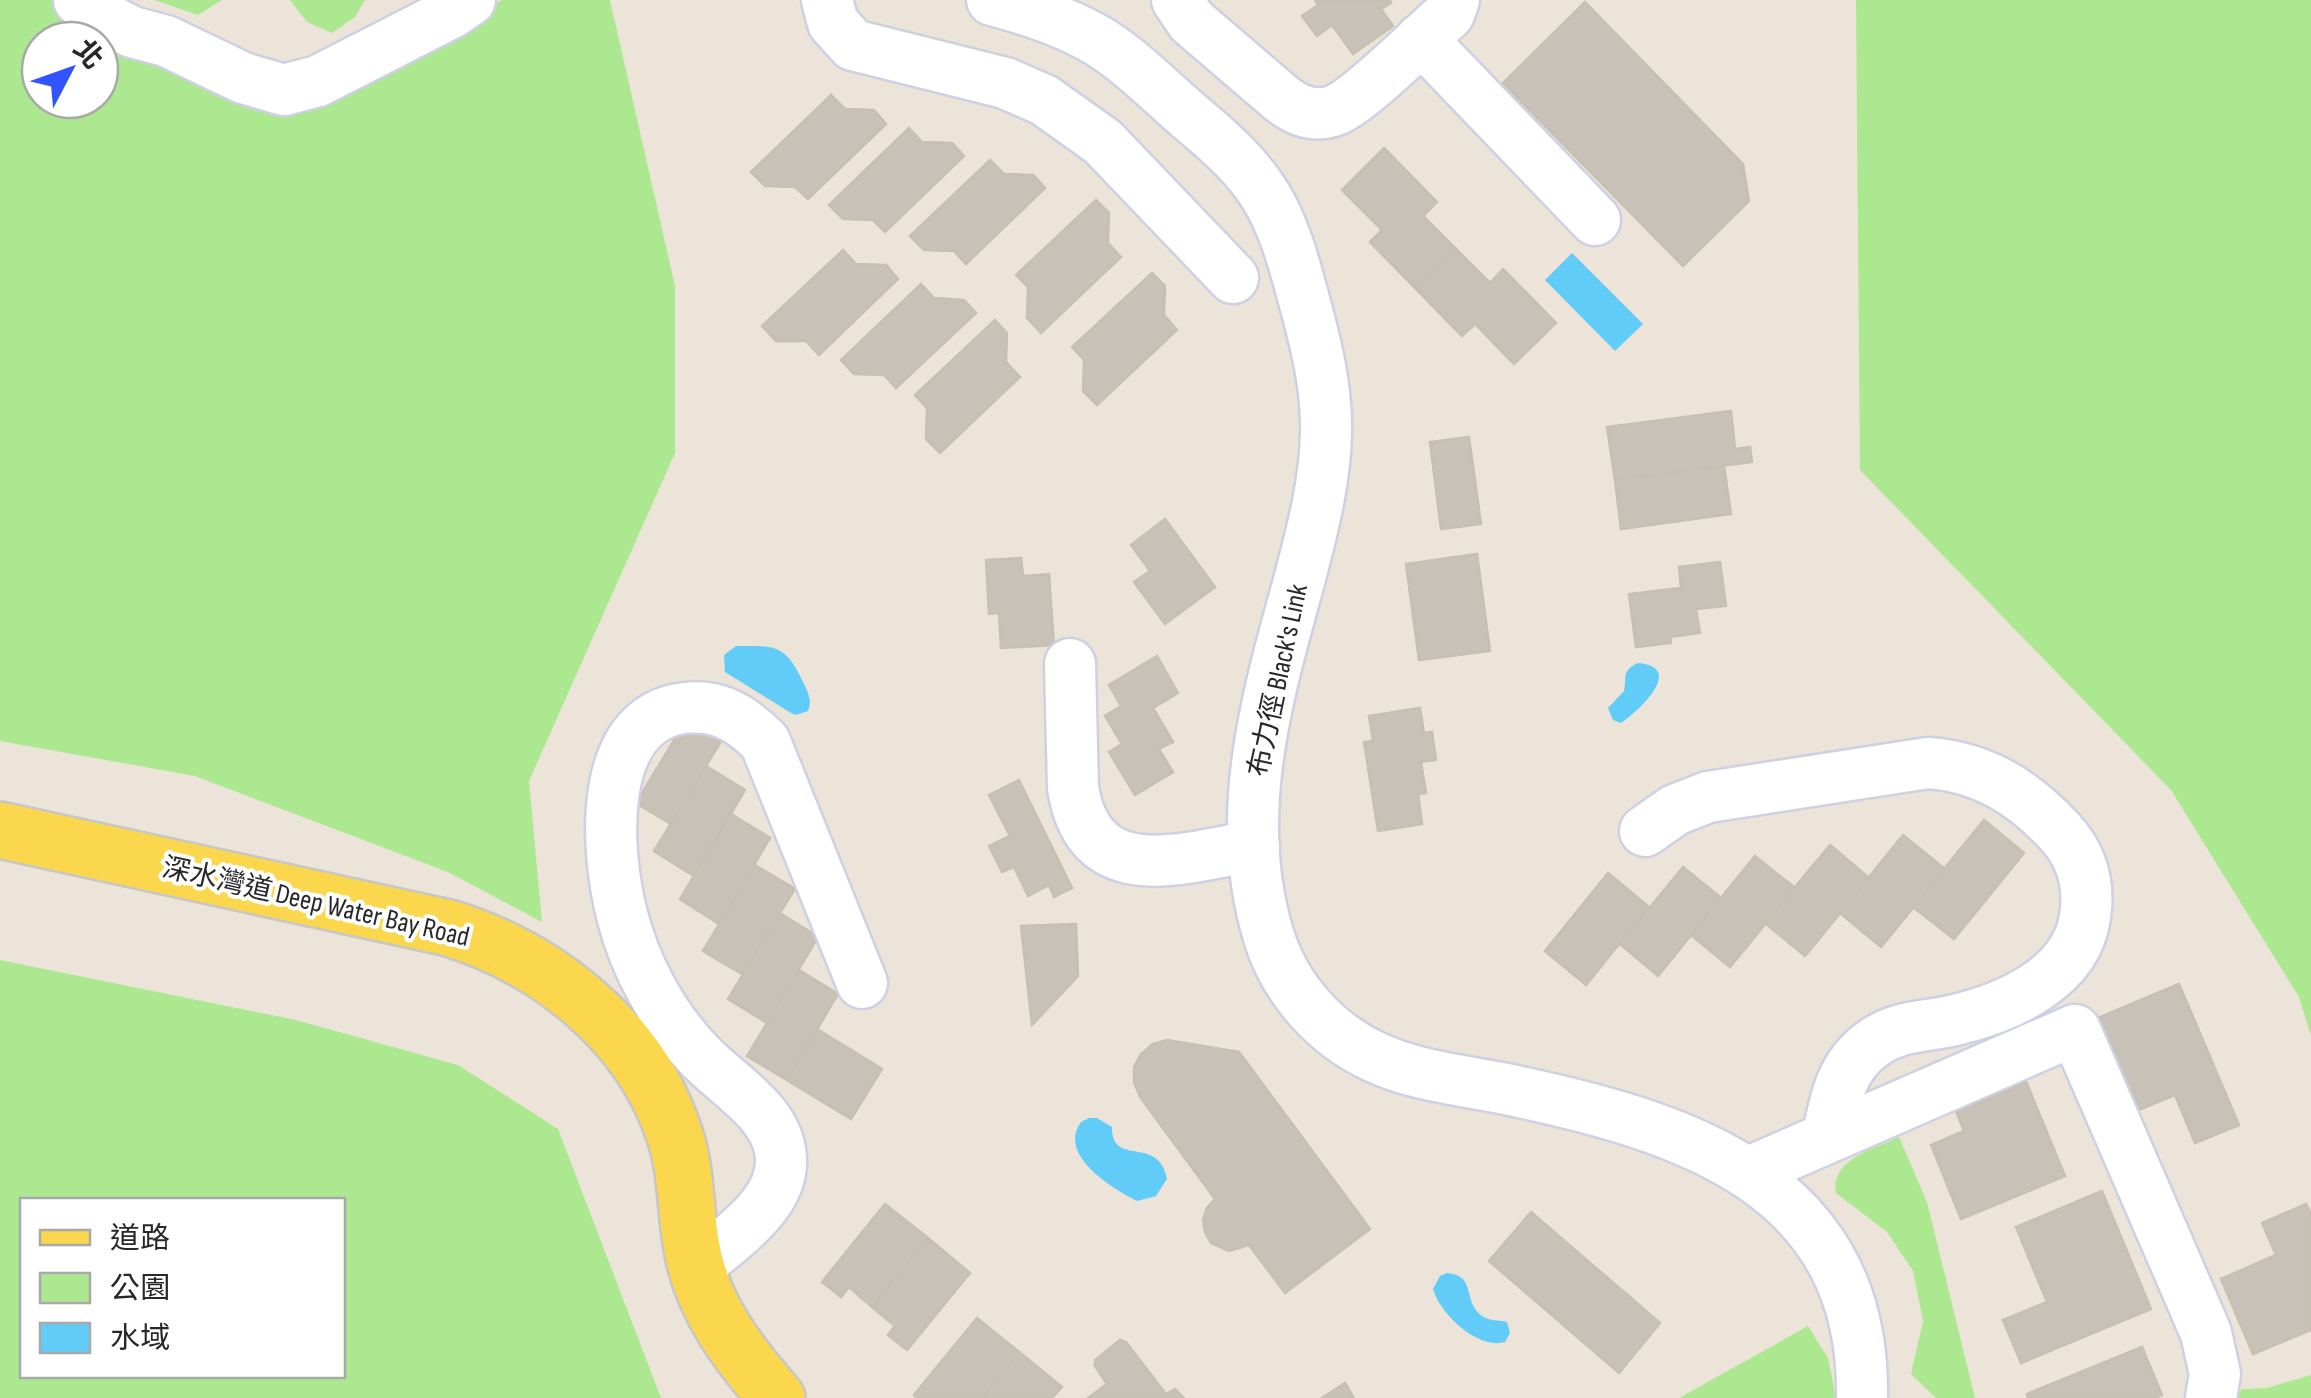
<svg xmlns="http://www.w3.org/2000/svg" width="2311" height="1398" viewBox="0 0 2311 1398" font-family="'Sofia Sans Condensed','Noto Sans TC',sans-serif">
<style>
.green{fill:#ace890;fill-rule:evenodd}
.water{fill:#62ccf8}
.building{fill:#c7c1b8;stroke:#c7c0b2;stroke-width:2.5}
.lines{fill:none;stroke-linecap:round;stroke-linejoin:round}
.minor-casing{stroke:#cdd1e3;stroke-width:55}
.major-casing{stroke:#c7c7c7;stroke-width:60}
.minor{stroke:#fff;stroke-width:50}
.major{stroke:#fbd74e;stroke-width:55}
.labels{text-anchor:middle;stroke-width:8;stroke-linejoin:round;paint-order:stroke}
.street-label{font-size:28px;fill:#282828;stroke:#fff}
</style>
<rect width="100%" height="100%" fill="#ece4d8"/>
<g class="green">
<path d="M 0,0 L 70,0 L 236,85 L 461,24 L 502,0 L 610,0 L 675,286 L 675,453 L 529,781 L 542,922 L 448,872 L 195,776 L 0,741 ZM 40,40 L 100,40 L 100,100 L 40,100 Z"/>
<polygon points="154,0 222,0 198,15"/>
<polygon points="290,0 365,0 355,17 332,33 307,22"/>
<polygon points="1856,0 2311,0 2311,1036 2299,997 2171,790 1860,470"/>
<path d="M 0,960 L 296,1020 L 458,1065 L 558,1129 L 661,1398 L 0,1398 ZM 22,1200 L 342,1200 L 342,1376 L 22,1376 Z"/>
<path d="M 1899,1137 L 1927,1202 L 1975,1398 L 1936,1398 L 1911,1374 L 1923,1321 L 1913,1271 L 1887,1232 L 1836,1193 C 1830,1159 1874,1149 1899,1137 Z"/>
<polygon points="1808,1326 1828,1358 1836,1398 1679,1398"/>
<polygon points="2311,1375 2311,1398 2236,1398 2242,1389 2267,1388"/>
</g>
<g class="water">
<polygon points="1572,253 1643,324 1615,351 1545,280"/>
<path d="M 736,646 C 773,646 785,643 802,680 C 807,691 813,699 808,711 L 796,715 L 791,713 L 725,672 L 724,655 Z"/>
<path d="M 1638,663 C 1686,667 1639,711 1621,723 L 1613,720 L 1608,708 L 1624,691 C 1627,677 1621,671 1638,663 Z"/>
<path d="M 1089,1118 L 1097,1118 L 1112,1127 C 1111,1168 1159,1134 1167,1179 L 1156,1196 L 1137,1201 C 1112,1188 1057,1155 1081,1122 Z"/>
<path d="M 1447,1273 C 1477,1275 1462,1302 1482,1316 C 1489,1321 1499,1320 1507,1322 L 1510,1333 L 1505,1342 C 1478,1350 1440,1314 1433,1289 L 1440,1276 Z"/>
</g>
<g class="building">
<polygon points="1315,0 1390,0 1391,3 1381,9 1393,26 1353,54 1332,25 1317,36 1302,16 1318,5"/>
<polygon points="1585,2 1743,164 1749,201 1683,266 1503,83"/>
<polygon points="831,95 845,109 874,110 886,124 808,199 795,187 765,186 751,172"/>
<polygon points="909,128 922,142 952,143 964,156 885,232 873,220 843,219 829,205"/>
<polygon points="1384,148 1437,202 1423,216 1456,249 1416,289 1370,242 1382,230 1342,190"/>
<polygon points="990,160 1004,174 1033,175 1045,188 966,264 954,251 924,250 910,236"/>
<polygon points="1096,200 1109,213 1108,243 1121,257 1041,333 1027,318 1028,287 1016,275"/>
<polygon points="1456,249 1490,283 1503,269 1556,323 1514,364 1475,324 1462,336 1416,289"/>
<polygon points="843,250 856,264 886,265 898,279 819,355 806,341 776,341 762,326"/>
<polygon points="1152,273 1165,286 1164,315 1177,330 1097,405 1083,391 1084,360 1072,347"/>
<polygon points="921,284 934,298 964,300 976,313 896,388 884,375 854,374 841,360"/>
<polygon points="995,320 1007,333 1006,362 1020,377 940,453 926,439 927,408 915,395"/>
<polygon points="1731,411 1735,449 1750,447 1752,462 1615,480 1607,427"/>
<polygon points="1469,437 1481,524 1441,529 1430,442"/>
<polygon points="1724,466 1731,514 1621,529 1615,480"/>
<polygon points="1165,519 1215,587 1165,624 1134,582 1150,571 1131,545"/>
<polygon points="1477,554 1490,651 1419,660 1406,564"/>
<polygon points="1021,558 1023,576 1049,574 1054,645 1001,648 999,613 989,614 986,560"/>
<polygon points="1720,562 1726,606 1696,609 1700,633 1670,637 1671,643 1636,647 1629,594 1681,588 1679,567"/>
<polygon points="1157,656 1178,693 1153,708 1173,742 1159,749 1173,772 1135,795 1109,752 1122,744 1105,716 1121,706 1109,685"/>
<polygon points="1420,708 1424,733 1432,732 1436,760 1421,762 1426,793 1418,794 1422,824 1378,831 1364,742 1373,741 1369,716"/>
<polygon points="688,717 723,738 671,824 636,803"/>
<polygon points="706,766 745,790 694,876 654,851"/>
<polygon points="1019,780 1072,888 1054,897 1049,885 1028,896 1014,867 1002,872 989,846 1010,836 989,795"/>
<polygon points="731,814 770,838 719,924 680,899"/>
<polygon points="1984,820 2024,853 1954,939 1913,907"/>
<polygon points="1903,835 1945,869 1881,947 1840,913"/>
<polygon points="1830,845 1869,878 1805,956 1765,923"/>
<polygon points="1755,856 1795,888 1730,967 1691,935"/>
<polygon points="755,865 795,889 742,974 703,951"/>
<polygon points="1683,867 1721,898 1658,976 1620,944"/>
<polygon points="1608,873 1649,907 1586,985 1545,951"/>
<polygon points="780,913 818,937 767,1023 728,999"/>
<polygon points="1076,924 1078,976 1032,1025 1021,926"/>
<polygon points="799,970 838,994 787,1080 747,1056"/>
<polygon points="2179,984 2239,1125 2195,1143 2175,1095 2136,1111 2098,1018"/>
<polygon points="817,1029 882,1069 851,1119 787,1080"/>
<polygon points="1167,1040 1239,1052 1370,1229 1285,1293 1249,1245 1229,1251 1211,1243 1205,1232 1203,1220 1207,1208 1215,1199 1140,1097 1134,1082 1134,1067 1141,1054 1153,1044"/>
<polygon points="2025,1079 2065,1176 1961,1219 1931,1145 1964,1131 1955,1109"/>
<polygon points="2102,1191 2151,1309 2021,1363 2003,1320 2047,1302 2016,1227"/>
<polygon points="885,1204 928,1238 872,1307 849,1287 841,1297 822,1282"/>
<polygon points="2306,1204 2311,1214 2311,1330 2253,1354 2221,1279 2276,1255 2262,1223"/>
<polygon points="1531,1212 1660,1323 1619,1373 1489,1261"/>
<polygon points="928,1238 970,1273 907,1350 888,1335 895,1326 872,1307"/>
<polygon points="977,1318 1019,1352 982,1398 917,1398 914,1395"/>
<polygon points="1120,1340 1126,1342 1166,1394 1175,1389 1184,1398 1088,1398 1107,1384 1095,1366 1095,1360"/>
<polygon points="2142,1347 2162,1395 2155,1398 2028,1398 2027,1394"/>
<polygon points="1019,1352 1062,1387 1052,1398 982,1398"/>
<polygon points="1345,1383 1354,1398 1322,1398"/>
</g>
<g class="lines">
<g class="minor-casing">
<g id="minor">
<polyline points="79,0 95,13 132,32 166,41 243,78 284,90 318,81 451,13 470,0"/>
<polyline points="827,0 833,23 853,45 1005,83 1044,100 1103,142 1233,278"/>
<path d="M 992,0 C 1030,10 1067,22 1100,42 C 1132,62 1161,92 1189,116 C 1265,179 1279,205 1304,300 C 1316,344 1327,387 1326,433 C 1325,485 1311,535 1298,585 C 1266,700 1232,818 1269,937 C 1285,989 1325,1034 1375,1057 C 1415,1076 1462,1080 1506,1089 C 1683,1126 1866,1181 1862,1398"/>
<path d="M 1177,0 L 1191,21 L 1282,99 C 1297,111 1314,117 1333,111 C 1358,103 1425,35 1449,14 L 1454,0"/>
<polyline points="1421,39 1595,220"/>
<path d="M 1070,664 L 1073,788 C 1090,891 1181,858 1254,846"/>
<path d="M 1645,831 L 1675,810 L 1708,797 L 1928,763 C 1983,767 2023,792 2060,832 C 2082,856 2090,885 2085,917 C 2076,978 2009,1007 1955,1020 C 1927,1027 1899,1025 1875,1042 C 1842,1064 1835,1098 1828,1135"/>
<polyline points="1749,1172 2075,1030 2206,1333 2215,1374 2211,1398"/>
<path d="M 696,1268 C 729,1238 790,1202 780,1150 C 773,1109 725,1083 698,1054 C 662,1016 635,966 622,915 C 606,852 595,718 685,708 C 719,704 742,719 765,742 L 862,983"/>
</g>
</g>
<g class="major-casing">
<path id="major" d="M 0,830 L 449,928 C 549,959 642,1033 675,1136 C 687,1172 685,1211 692,1248 C 702,1307 739,1355 777,1398"/>
</g>
<use href="#minor" class="minor"/>
<use href="#major" class="major"/>
</g>
<g class="labels">
<g class="street-label">
<text transform="translate(1277 680) rotate(-78)" y="10">布力徑 Black's Link</text>
<text transform="translate(316 901) rotate(13)" y="10">深水灣道 Deep Water Bay Road</text>
</g>
</g>
<rect x="20" y="1198" width="325" height="180" fill="#ffffff" stroke="#a9a9a9" stroke-width="2.5"/>
<rect x="40" y="1230" width="50" height="15" fill="#fbd74e" stroke="#a9a9a9" stroke-width="2.5"/>
<text x="110" y="1248" font-size="30" fill="#282828">道路</text>
<rect x="40" y="1273" width="50" height="30" fill="#ace890" stroke="#a9a9a9" stroke-width="2.5"/>
<text x="110" y="1298" font-size="30" fill="#282828">公園</text>
<rect x="40" y="1323" width="50" height="30" fill="#62ccf8" stroke="#a9a9a9" stroke-width="2.5"/>
<text x="110" y="1348" font-size="30" fill="#282828">水域</text>
<g transform="translate(70 70) rotate(49)"><circle r="48" fill="#ffffff" stroke="#a9a9a9" stroke-width="2.5"/>
<path d="M0-8L18 38L0 25L-18 38Z" fill="#3254ff"/>
<text y="-15" font-size="28" font-weight="bold" text-anchor="middle" fill="#282828">北</text>
</g>
</svg>
